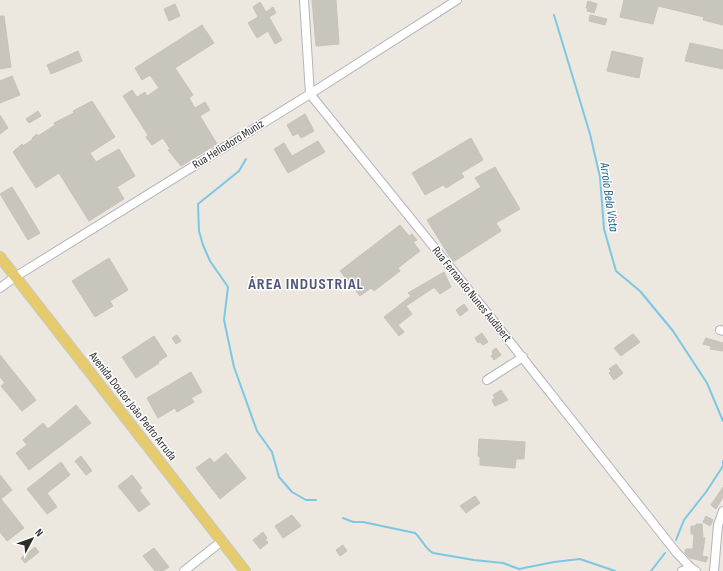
<svg xmlns="http://www.w3.org/2000/svg" width="723" height="571" viewBox="0 0 723 571" font-family="'Sofia Sans Condensed',sans-serif">
<style>
.lines{fill:none;stroke-linecap:round;stroke-linejoin:round}
.stream{stroke:#7cc7e4;stroke-width:2}
.building{fill:#c8c5bd;stroke:#c7c2b9}
.minor-casing{stroke:#b2b5be;stroke-width:10}
.major-casing{stroke:#c8c8c8;stroke-width:12}
.minor{stroke:#fff;stroke-width:8}
.major{stroke:#e5cb6b;stroke-width:10}
.labels{text-anchor:middle;stroke-width:3;stroke-linejoin:round;paint-order:stroke}
.street-label{font-size:12px;fill:#2c2c2c;stroke:#fff}
.water-label{font-size:13px;font-style:italic;fill:#1a6692;stroke:#fff}
.district-label{font-size:16px;font-weight:bold;letter-spacing:1px;fill:#505679;stroke:#fff}
</style>
<rect width="100%" height="100%" fill="#ece7df"/>
<g class="lines">
<g class="stream">
<polyline points="554,15 590,134 600,177 604,229 616,271 640,291 673,331 707,383 723,421"/>
<polyline points="246,159 239,171 198,204 199,231 203,245 210,261 228,287 224,320 234,367 257,431 272,452 279,477 292,492 306,500 316,500"/>
<path d="M 343,518 L 353,522 L 363,522 L 415,533 C 422,539 425,549 433,553 L 474,560 L 503,563 L 519,569 L 554,562 L 580,559 L 615,571"/>
<polyline points="676,540 684,520 706,492 723,466 723,461"/>
<polyline points="651,571 665,553"/>
</g>
</g>
<g class="building">
<polygon points="312,0 336,0 339,44 316,46"/>
<polygon points="624,0 723,0 723,25 703,20 704,17 658,6 653,24 620,17"/>
<polygon points="588,1 597,4 594,13 587,11 588,8 586,8"/>
<polygon points="260,2 266,12 273,7 276,13 269,17 282,40 275,44 268,31 257,38 248,23 258,17 253,7"/>
<polygon points="175,4 180,16 169,21 164,9"/>
<polygon points="590,15 607,19 605,25 589,21"/>
<polygon points="0,16 4,16 11,67 0,69"/>
<polygon points="202,25 214,43 175,68 193,95 189,98 195,108 205,102 210,110 200,116 217,144 181,166 168,150 170,149 163,138 152,145 146,137 148,135 123,96 132,90 137,97 145,92 147,96 159,88 150,75 142,80 135,68"/>
<polygon points="690,43 723,50 723,69 685,61"/>
<polygon points="78,51 82,61 51,74 47,65"/>
<polygon points="612,51 643,58 639,78 607,71"/>
<polygon points="12,76 20,95 0,103 0,81"/>
<polygon points="92,101 115,137 90,153 96,162 119,149 135,176 117,187 124,199 89,221 59,173 36,188 13,152 22,144 23,146 33,139 32,138 37,134 38,136 55,125 54,123 74,113 73,111"/>
<polygon points="38,111 41,116 29,123 26,119"/>
<polygon points="305,114 314,131 301,138 298,133 293,136 287,125"/>
<polygon points="0,115 8,128 0,134"/>
<polygon points="471,138 483,160 461,173 464,177 446,188 443,185 425,195 412,173"/>
<polygon points="318,141 325,152 288,173 274,149 284,143 292,156"/>
<polygon points="495,167 520,209 496,223 501,231 453,262 427,220 481,187 475,178"/>
<polygon points="12,187 40,233 28,240 0,194"/>
<polygon points="400,225 409,236 412,234 417,240 413,242 420,251 398,268 400,271 374,291 371,288 360,296 340,271"/>
<polygon points="109,258 128,290 110,301 113,306 95,317 72,281"/>
<polygon points="444,272 451,287 440,294 435,288 433,288 406,306 412,314 398,325 404,332 399,336 384,317 411,296 408,293"/>
<polygon points="464,304 468,310 460,316 456,310"/>
<polygon points="482,333 488,342 483,345 480,342 478,343 475,338"/>
<polygon points="633,334 640,342 621,356 614,348"/>
<polygon points="177,335 181,341 176,344 172,338"/>
<polygon points="154,336 167,356 158,362 159,363 136,378 122,357"/>
<polygon points="706,338 723,343 723,351 710,349 711,346 703,344"/>
<polygon points="496,348 501,355 494,360 491,356 493,354 492,351"/>
<polygon points="0,355 36,400 22,411 1,386 5,383 0,377"/>
<polygon points="616,364 623,373 614,380 609,373 611,371 609,369"/>
<polygon points="191,372 202,392 191,398 194,402 177,412 175,408 158,418 147,398"/>
<polygon points="501,390 508,400 495,406 492,400 495,398 493,395"/>
<polygon points="76,405 91,423 29,470 16,453 27,445 23,440 43,423 48,429"/>
<polygon points="479,439 525,442 524,459 516,459 515,468 480,465 480,457 478,456"/>
<polygon points="226,453 246,478 220,499 196,468 210,458 214,463"/>
<polygon points="81,456 92,471 86,475 75,461"/>
<polygon points="61,462 70,475 47,493 57,507 47,514 27,489"/>
<polygon points="0,475 12,490 1,499 24,528 7,541 0,532"/>
<polygon points="132,475 142,488 139,490 150,504 139,512 118,486"/>
<polygon points="723,487 723,497 716,509 711,505"/>
<polygon points="475,496 480,503 466,513 460,506"/>
<polygon points="292,515 301,526 283,538 275,526"/>
<polygon points="706,516 713,520 710,526 703,522"/>
<polygon points="696,524 702,524 703,538 705,538 702,556 708,557 706,562 690,558 685,553 686,549 693,549 694,534 691,534 691,526 696,526"/>
<polygon points="263,532 267,538 265,539 268,543 260,549 253,540"/>
<polygon points="343,545 347,551 340,556 336,550"/>
<polygon points="35,547 39,552 25,563 21,558"/>
<polygon points="154,548 169,567 163,571 155,571 143,556"/>
</g>
<g class="lines">
<g class="minor-casing">
<g id="minor">
<polyline points="304,0 310,94 484,309 676,552 691,568"/>
<polyline points="0,288 15,277 310,94 457,0"/>
<polyline points="720,330 723,331"/>
<polyline points="487,380 523,357"/>
<polyline points="184,571 222,541"/>
<polyline points="682,571 691,568 696,571"/>
<polyline points="714,571 718,525 723,511"/>
</g>
</g>
<g class="major-casing">
<polyline id="major" points="0,257 245,571"/>
</g>
<use href="#minor" class="minor"/>
<use href="#major" class="major"/>
</g>
<g class="labels">
<g class="street-label">
<text transform="translate(228 144) rotate(-32)" y="4">Rua Heliodoro Muniz</text>
<text transform="translate(472 294) rotate(51)" y="4">Rua Fernando Nunes Audibert</text>
<text transform="translate(133 406) rotate(52)" y="4">Avenida Doutor João Pedro Arruda</text>
</g>
<g class="water-label">
<text transform="translate(610 197) rotate(82)" y="5">Arroio Bela Vista</text>
</g>
<g class="district-label">
<text x="306" y="289">ÁREA INDUSTRIAL</text>
</g>
</g>
<g transform="translate(32 539) rotate(49)" stroke="#ffffff" stroke-width="3" paint-order="stroke">
<path d="M0-3L7 15L0 10L-7 15Z" fill="#2c2c2c"/>
<text y="-6" font-size="11" font-weight="bold" text-anchor="middle" fill="#2c2c2c">N</text>
</g>
</svg>
